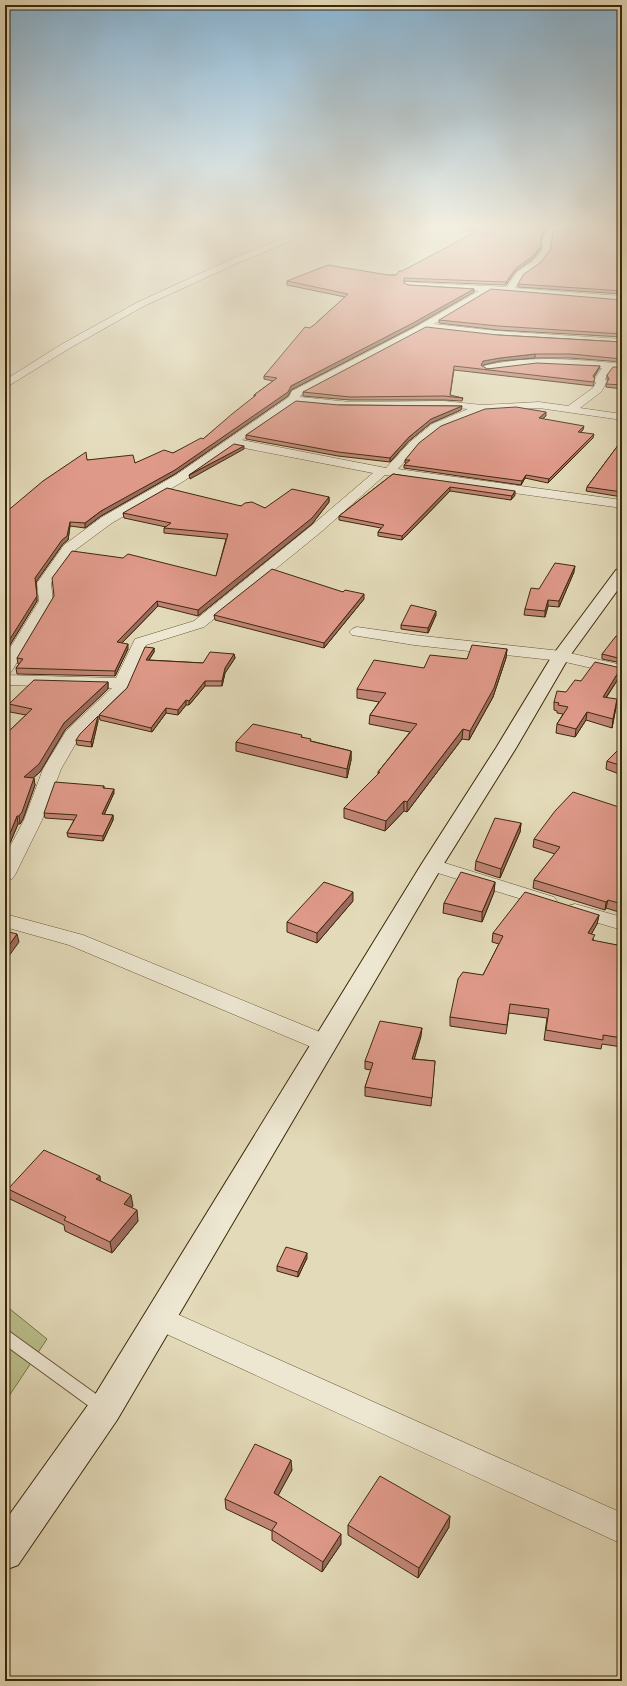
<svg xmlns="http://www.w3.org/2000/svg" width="627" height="1686" viewBox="0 0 627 1686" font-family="'IM FELL French Canon',serif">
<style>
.green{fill:#b9be8b;stroke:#7b744a}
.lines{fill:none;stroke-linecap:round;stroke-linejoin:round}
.service-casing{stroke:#665536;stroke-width:2}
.minor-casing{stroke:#665536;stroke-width:1}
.secondary-casing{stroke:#3d290a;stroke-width:2}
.service{fill:#ede7d2;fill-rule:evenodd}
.minor{fill:#ede7d2;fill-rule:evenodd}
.secondary{fill:#ede7d2;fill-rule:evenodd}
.wall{fill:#c08476;stroke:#3d290a}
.shaded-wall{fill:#9c6b60;stroke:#3d290a}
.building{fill:#df9989;stroke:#3d290a}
</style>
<rect width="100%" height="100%" fill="#e3dab9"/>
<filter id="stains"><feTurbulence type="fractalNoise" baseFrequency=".005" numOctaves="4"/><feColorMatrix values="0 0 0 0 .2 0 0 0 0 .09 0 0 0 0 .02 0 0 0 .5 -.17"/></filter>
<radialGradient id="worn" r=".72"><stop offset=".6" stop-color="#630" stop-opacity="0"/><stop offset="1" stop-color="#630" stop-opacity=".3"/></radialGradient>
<polygon class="green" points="5,1305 47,1339 5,1402"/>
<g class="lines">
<g class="service-casing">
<polygon id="service" points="5,1331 10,1332 107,1402 110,1407 107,1412 102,1414 97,1412 5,1345"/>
</g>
<g class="minor-casing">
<g id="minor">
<polygon points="304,226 313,226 294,240 240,262 144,306 70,348 5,388 5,380 62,344 138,302 234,258 288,236"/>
<path d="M 574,226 L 584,227 L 577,230 L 552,233 L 550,241 L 550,251 L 539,265 L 523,276 L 515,288 L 622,296 L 622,302 L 563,296 L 490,291 L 434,324 L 498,331 L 622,339 L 622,345 L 498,337 L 426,329 L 301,395 L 300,397 L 350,402 L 444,401 L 482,405 L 539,402 L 568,406 L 593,388 L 596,383 L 594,380 L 602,368 L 537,365 L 487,371 L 482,368 L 483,366 C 528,355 577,359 622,364 L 622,370 L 612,369 L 605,379 L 607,382 L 601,392 L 580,408 L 622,414 L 622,420 L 539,408 L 484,411 L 440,428 L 418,446 L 398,469 L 622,500 L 622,508 L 385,475 L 321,532 L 204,627 L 146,645 L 126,692 L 79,738 L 61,769 L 42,820 L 15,875 L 12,879 L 5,881 L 5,856 L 24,820 L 43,769 L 66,731 L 112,688 L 5,685 L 5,675 L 116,678 L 135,639 L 194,621 L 311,526 L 373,473 L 234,446 L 184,481 L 112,523 L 74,551 L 51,583 L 53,601 L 13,669 L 11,672 L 5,674 L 5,656 L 39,601 L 37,583 L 64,545 L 102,517 L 176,475 L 289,397 L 292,391 L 414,328 L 479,291 L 408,287 L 405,286 L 404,284 L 405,282 L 507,287 L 517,272 L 533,261 L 542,251 L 542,241 L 546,229 ZM 296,403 C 353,413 411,404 468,409 L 432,424 L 410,442 L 386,468 L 242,440 Z"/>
<polygon points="357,627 414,635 561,651 622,665 622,675 561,661 414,645 352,635 349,632 352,629"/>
<polygon points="432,859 554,897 557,901 554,905 547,907 425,869 422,865 425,861"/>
<polygon points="575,904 622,917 622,930 568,914 565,910 568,906"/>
<polygon points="5,914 83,935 332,1037 335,1043 332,1049 324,1051 316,1049 69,945 5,927"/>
<polygon points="159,1306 622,1513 622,1544 149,1326 145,1318 149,1310"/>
</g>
</g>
<g class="secondary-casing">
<polygon id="secondary" points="622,568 622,584 569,657 516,748 443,865 117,1420 18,1565 5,1570 5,1521 93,1398 421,865 496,748 552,656 616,570"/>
</g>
<use href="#service" class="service"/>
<use href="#minor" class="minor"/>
<use href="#secondary" class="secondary"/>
</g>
<g class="wall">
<polygon points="459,226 546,228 541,240 540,250 532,260 516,271 506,285 404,281 404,283 408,285 474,289 474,292 413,327 291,390 288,396 175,474 101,516 85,528 70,526 68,540 63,544 36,582 37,601 5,653 5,513 87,460 135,463 173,453 203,439 254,398 254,395 273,381 264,379 264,376 310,328 314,325 345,297 287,285 287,281 396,275 477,232 458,229"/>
<polygon points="622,226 622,294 518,287 518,284 577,229"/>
<polygon points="622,300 622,337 498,330 439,323 439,320"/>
<polygon points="498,335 622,342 622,362 570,358 535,358 500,361 483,365 482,366 487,369 600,366 599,369 594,377 594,383 593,386 454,370 450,396 463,398 462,401 444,400 350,400 303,396 303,392"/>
<polygon points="622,367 622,389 606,387 606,384 608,381 607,379 607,375"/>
<polygon points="339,405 462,406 461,410 431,423 409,441 390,462 338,456 246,439 246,435"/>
<polygon points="546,416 542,419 583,430 581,432 593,438 548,483 525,478 521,485 404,468 404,465 406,463 405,463 405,460"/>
<polygon points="622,440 622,497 586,491 587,487"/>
<polygon points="393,474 515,495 511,500 450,491 402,540 378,536 378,532 381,528 339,520 339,516"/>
<polygon points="329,497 329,502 312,524 198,616 158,606 122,643 128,649 115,676 17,674 16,668 19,664 18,664 17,658 216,576 226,539 164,533 164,528 166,527 124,518 123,513 241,506 265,508"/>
<polygon points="574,572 559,607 548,606 545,617 524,615 525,609 539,589"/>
<polygon points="343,592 364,599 324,648 215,620 214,615"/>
<polygon points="436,615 428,633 401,629 401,625"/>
<polygon points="622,637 622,663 602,659 602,654"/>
<polygon points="154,648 154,652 149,660 203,663 234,654 235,658 225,673 222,686 205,686 189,705 186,705 178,715 166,713 152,732 100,720 99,715 127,688"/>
<polygon points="507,649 506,658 493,697 469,740 462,739 407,812 404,811 385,831 344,818 344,808 378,774 378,772 410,732 369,724 370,715 379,702 357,698 357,689 424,668 467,659"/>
<polygon points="620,676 606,698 616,707 612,728 586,720 575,737 556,733 557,724 563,714 557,713 557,711 554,710 554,702 581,681"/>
<polygon points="108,682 108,689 65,730 40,772 33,778 35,785 23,819 20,824 18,824 10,843 5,844 5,735 26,715 10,712 9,704"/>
<polygon points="98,721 92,747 77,745 76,740"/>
<polygon points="302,737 311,741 351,751 351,760 347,778 236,751 236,742"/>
<polygon points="622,746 622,775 606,769 607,761"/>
<polygon points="104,786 104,788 114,793 104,815 113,815 113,820 103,841 68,837 67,833 74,820 45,818 44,813"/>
<polygon points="622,808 622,913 606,908 605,910 533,888 534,880 555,854 533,847 534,839"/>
<polygon points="521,823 520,832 500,878 475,870 476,861"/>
<polygon points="495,882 494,892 482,922 443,913 444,903"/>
<polygon points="353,901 317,943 287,932 287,922"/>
<polygon points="599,915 597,924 591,934 594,941 622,946 622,1047 602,1044 601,1049 544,1040 547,1018 509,1013 506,1034 450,1026 450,1017 483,975 499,944 492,942 493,933"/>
<polygon points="421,1036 414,1059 435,1061 431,1106 365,1096 365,1087 371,1070 365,1069 365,1061"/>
<polygon points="100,1181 133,1206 131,1207 138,1221 112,1253 65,1231 64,1225 10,1199 8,1189"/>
<polygon points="307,1258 298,1277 277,1271 277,1266"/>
<polygon points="292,1470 278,1495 341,1544 322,1572 272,1540 272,1531 226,1509 225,1499"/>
<polygon points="348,1525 449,1527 418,1578 348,1535"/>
</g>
<g class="shaded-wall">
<polygon points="546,226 561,226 546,228 541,241 541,238"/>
<polygon points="541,247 540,250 532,260 516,271 506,285 506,282 516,268"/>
<polygon points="474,289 474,292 413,327 291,390 288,396 175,474 101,516 85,528 85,523 101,511 291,386"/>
<polygon points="535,354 535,358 500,361 483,365 481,368 481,365 483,361 500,358"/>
<polygon points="600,366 599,369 593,379 593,376"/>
<polygon points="462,406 461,410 431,423 409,441 390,462 390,458 409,437 431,419"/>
<polygon points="546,412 546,416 539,422 539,418"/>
<polygon points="584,426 583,430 578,435 578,432"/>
<polygon points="594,434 593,438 548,483 549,479"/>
<polygon points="244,446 244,449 190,479 189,475"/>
<polygon points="526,475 525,478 521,485 522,481"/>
<polygon points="450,487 450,491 402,540 402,536"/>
<polygon points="515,491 515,495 511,500 512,496"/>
<polygon points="329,497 329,502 312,524 198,616 198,610"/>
<polygon points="70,522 70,526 68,540 63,544 36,582 37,601 5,653 5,647 35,578"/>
<polygon points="575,566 574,572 559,607 559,601"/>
<polygon points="364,594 364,599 324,648 324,643"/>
<polygon points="548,600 548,606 545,617 545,611"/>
<polygon points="157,601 158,606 117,648 117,642"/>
<polygon points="436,611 436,615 428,633 428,628"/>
<polygon points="128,644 128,649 115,676 115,671"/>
<polygon points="154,648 154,652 146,664 146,660"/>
<polygon points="507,649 506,658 493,697 469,740 470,731"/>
<polygon points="234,654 235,658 225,673 222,686 222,681 225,668"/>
<polygon points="621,668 620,676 601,705 603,697"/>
<polygon points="205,681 205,686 189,705 189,701"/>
<polygon points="108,682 108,689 65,730 40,772 25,785 24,777 64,723"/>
<polygon points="617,699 616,707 612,728 613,719"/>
<polygon points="186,700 186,705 178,715 178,710"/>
<polygon points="166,708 166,713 152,732 151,728"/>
<polygon points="587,712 586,720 575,737 576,729"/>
<polygon points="98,716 98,721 92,747 91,742"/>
<polygon points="463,729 462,739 407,812 407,802"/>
<polygon points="351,751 351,760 347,778 347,769"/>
<polygon points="34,778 35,785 23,819 20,824 19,816"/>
<polygon points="114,789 114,793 102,819 102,814"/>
<polygon points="404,801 404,811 385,831 386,821"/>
<polygon points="113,815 113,820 103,841 103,836"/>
<polygon points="17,816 18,824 10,843 9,836"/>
<polygon points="521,823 520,832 500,878 501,869"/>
<polygon points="495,882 494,892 482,922 482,912"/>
<polygon points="353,892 353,901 317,943 317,933"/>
<polygon points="608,900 606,908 605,910 606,902"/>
<polygon points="599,915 597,924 587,942 588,933"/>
<polygon points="17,934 19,942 6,960 5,951"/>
<polygon points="422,1028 421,1036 412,1067 412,1059"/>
<polygon points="100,1176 101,1186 96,1179"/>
<polygon points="131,1195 133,1206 125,1215 124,1204"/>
<polygon points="137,1210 138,1221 112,1253 110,1242"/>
<polygon points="307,1253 307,1258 298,1277 298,1272"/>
<polygon points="291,1460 292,1470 274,1503 274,1493"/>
<polygon points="450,1516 449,1527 418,1578 419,1568"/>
<polygon points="341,1534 341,1544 322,1572 323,1562"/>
</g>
<g class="building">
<polygon points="459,226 546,226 541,238 541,247 532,257 516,268 506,282 404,278 404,283 408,285 474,289 413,323 291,386 288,392 175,470 101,511 85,523 70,522 67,536 62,540 35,578 37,596 5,647 5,513 43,481 86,452 87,460 133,455 135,463 164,450 173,453 201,438 203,439 232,414 256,395 254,395 277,378 264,376 305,327 310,328 314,325 348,294 287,281 328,265 388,275 396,275 399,271 402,271 481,229"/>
<polygon points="583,226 622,226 622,291 518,284 524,274 540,263 551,249 553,231 577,229"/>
<polygon points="491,289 622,300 622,334 498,326 439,320"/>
<polygon points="426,327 498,335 622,342 622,359 571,354 535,354 500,358 483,361 481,365 487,369 537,363 600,366 593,376 595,379 593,382 454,366 450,395 463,398 444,396 350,397 303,392"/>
<polygon points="613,367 622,367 622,385 606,384 609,379 607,375"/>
<polygon points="296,401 339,405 462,406 431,419 409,437 390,458 338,452 246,435"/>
<polygon points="516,407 546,412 539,418 584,426 578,432 594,434 549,479 526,475 522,481 404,465 410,460 405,460 419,443 441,426 485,409"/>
<polygon points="622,440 622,492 587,487"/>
<polygon points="234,444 244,446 189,475"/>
<polygon points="393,474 515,491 512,496 450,487 402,536 378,532 384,525 339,516"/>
<polygon points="167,488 241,506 245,503 252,502 265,508 292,489 329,497 312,518 198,610 157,601 117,642 128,644 115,671 16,668 23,659 17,658 54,596 52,578 72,551 123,558 128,554 216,576 228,534 164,528 171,523 123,513"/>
<polygon points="555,563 575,566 559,601 548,600 545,611 525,609 531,588 539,589"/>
<polygon points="272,569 343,592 345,590 364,594 324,643 214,615"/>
<polygon points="411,605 436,611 428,628 401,625"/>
<polygon points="616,636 622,637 622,659 602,654"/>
<polygon points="472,645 507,649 494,688 470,731 463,729 407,802 404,801 386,821 344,808 380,772 378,772 417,724 370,715 386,693 357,689 374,660 424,668 430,655 467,659"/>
<polygon points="145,647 154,648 146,660 203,663 210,652 234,654 225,668 222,681 205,681 189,701 186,700 178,710 166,708 151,728 99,715 127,688"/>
<polygon points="595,662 621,668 603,697 617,699 613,719 587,712 576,729 557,724 568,707 558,705 559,703 554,702 557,691 566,692 575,680 581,681"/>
<polygon points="34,680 108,682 64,723 39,764 24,777 34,778 22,812 19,816 17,816 9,836 5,836 5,735 32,709 9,704"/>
<polygon points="98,716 91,742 76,740 80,734"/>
<polygon points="253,724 302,735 301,737 311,739 310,741 351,751 347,769 236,742"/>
<polygon points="622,746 622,766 607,761"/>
<polygon points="55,782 104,786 103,788 114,789 102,814 113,815 103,836 67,833 77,815 44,813"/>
<polygon points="573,792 622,808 622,904 608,900 606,902 534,880 560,847 534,839 555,811"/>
<polygon points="495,818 521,823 501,869 476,861"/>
<polygon points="461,872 495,882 482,912 444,903"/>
<polygon points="324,882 353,892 317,933 287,922"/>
<polygon points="525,892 599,915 588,933 595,935 592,940 622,946 622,1038 603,1035 603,1040 546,1030 549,1009 510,1004 507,1025 450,1017 458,979 463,972 483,975 503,936 493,933"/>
<polygon points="5,931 17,934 5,951"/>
<polygon points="380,1021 422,1028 412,1059 435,1061 432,1098 365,1087 373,1063 365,1061"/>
<polygon points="44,1150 100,1176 96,1179 131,1195 124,1204 137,1210 110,1242 64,1220 66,1217 8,1189"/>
<polygon points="286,1247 307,1253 298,1272 277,1266"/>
<polygon points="255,1444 291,1460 274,1493 341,1534 323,1562 272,1530 277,1523 225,1499"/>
<polygon points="380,1476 450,1516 419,1568 348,1525"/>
</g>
<linearGradient id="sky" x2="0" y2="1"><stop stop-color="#89b6d6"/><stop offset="0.49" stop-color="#f2eee0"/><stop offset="1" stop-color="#f2eee0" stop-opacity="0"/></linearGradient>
<rect width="627" height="462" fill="url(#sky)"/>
<rect width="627" height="1686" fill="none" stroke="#e3dab9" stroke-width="20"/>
<rect x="6" y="6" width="615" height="1674" fill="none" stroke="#3d290a" stroke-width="2"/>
<rect x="10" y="10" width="607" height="1666" fill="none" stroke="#3d290a"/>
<rect width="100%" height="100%" filter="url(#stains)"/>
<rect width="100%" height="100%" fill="url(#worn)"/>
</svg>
